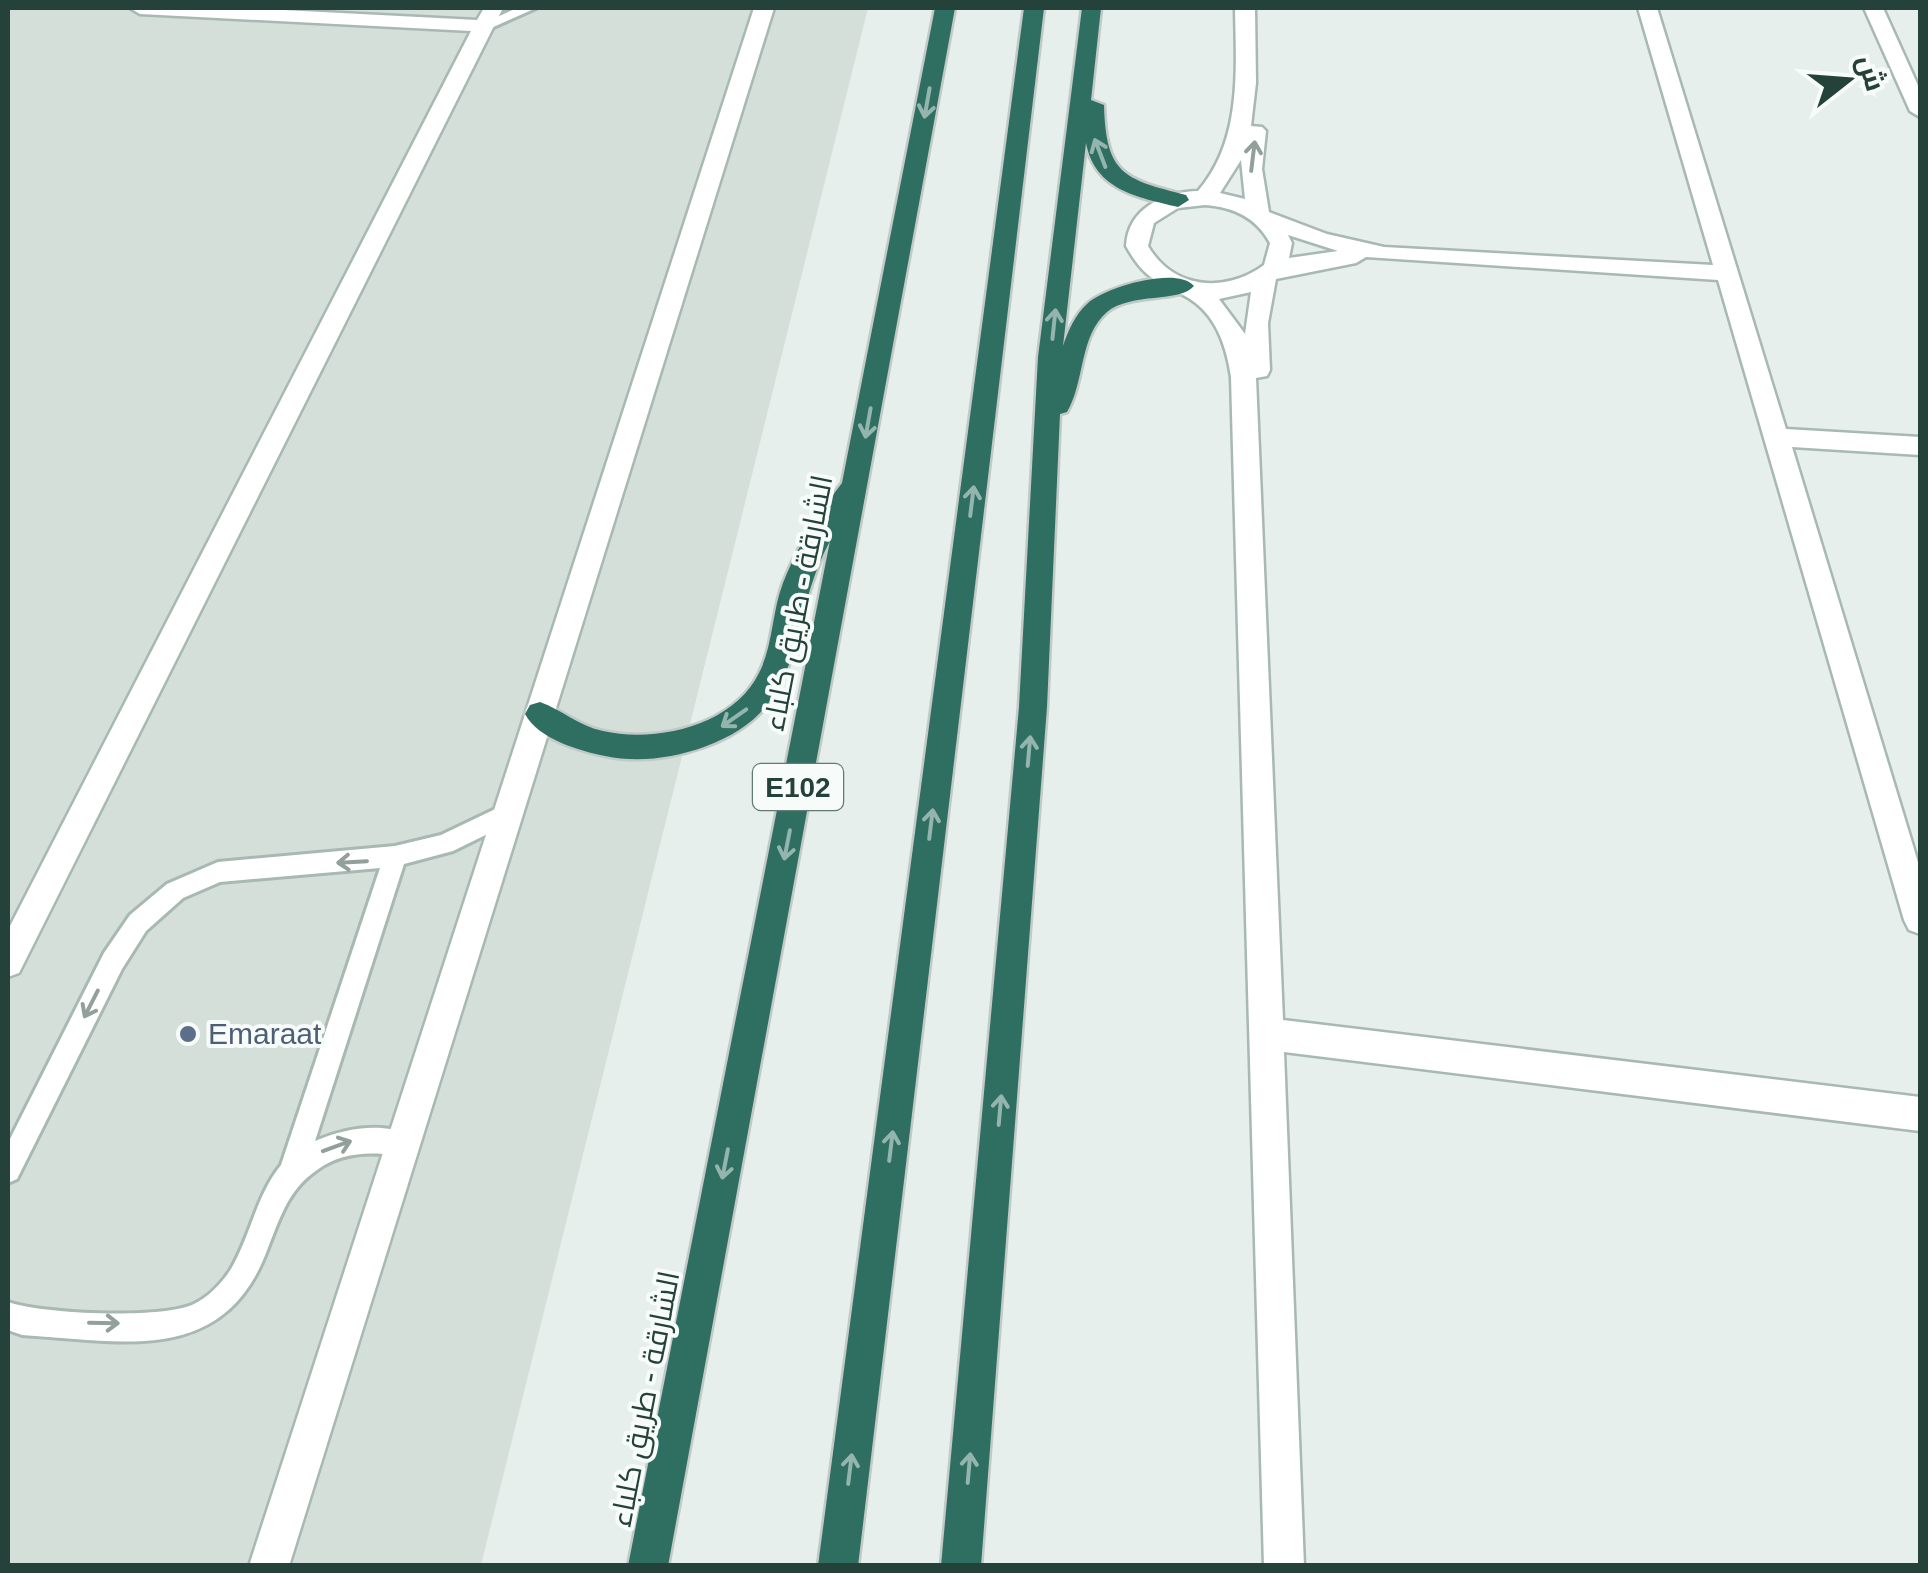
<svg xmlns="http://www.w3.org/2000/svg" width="1928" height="1573" viewBox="0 0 1928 1573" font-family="Helvetica,Cairo,sans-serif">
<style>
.built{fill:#d4dfda}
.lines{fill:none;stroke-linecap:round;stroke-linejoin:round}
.service-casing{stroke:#a8b8b2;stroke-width:6}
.minor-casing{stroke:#a8b8b2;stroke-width:5}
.tertiary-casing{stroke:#a8b8b2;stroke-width:5}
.motorway-casing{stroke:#c2cac8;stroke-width:5}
.service{fill:#fff;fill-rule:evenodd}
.minor{fill:#fff;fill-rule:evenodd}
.tertiary{fill:#fff;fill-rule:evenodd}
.motorway{fill:#2f6f62;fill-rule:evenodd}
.oneway{stroke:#93b5ae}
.oneway2{stroke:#92a09c}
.service-dot{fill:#5c6f8a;stroke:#f7fbf9;stroke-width:4}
.labels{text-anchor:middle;stroke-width:8;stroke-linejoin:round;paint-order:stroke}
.shield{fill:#f7fbf9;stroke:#637a73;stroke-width:2.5}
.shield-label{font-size:28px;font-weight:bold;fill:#24423a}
.street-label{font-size:30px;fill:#24423a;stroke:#f7fbf9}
.service-label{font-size:30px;fill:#4e5e75;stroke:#f7fbf9;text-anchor:start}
</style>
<rect width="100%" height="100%" fill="#e6efeb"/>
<polygon class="built" points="8,8 868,8 481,1565 8,1566"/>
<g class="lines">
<g class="service-casing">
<g id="service">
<polygon points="517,8 536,8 489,29 477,26"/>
<path d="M 510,802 L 518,805 L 521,812 L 518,819 L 453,851 L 404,864 L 315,1141 C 346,1128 380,1122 412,1135 L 416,1144 L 412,1153 C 401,1158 394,1155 383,1154 C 360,1152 335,1156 317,1170 C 287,1190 279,1221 266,1253 C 222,1366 121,1341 22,1335 L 8,1330 L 8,1302 C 42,1314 158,1319 192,1305 C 208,1298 222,1283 231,1269 C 251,1235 256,1196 281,1165 L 380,868 L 220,882 L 183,898 L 146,931 L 122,969 L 17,1179 L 8,1183 L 8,1143 L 104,953 L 130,915 L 167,884 L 218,862 L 395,846 L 441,835 Z"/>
</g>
</g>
<g class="minor-casing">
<g id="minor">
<path d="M 1235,8 L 1255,8 L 1256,83 L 1251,126 L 1262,127 L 1266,131 L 1262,169 L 1269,212 L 1327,234 L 1384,247 L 1713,265 L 1638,8 L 1657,8 L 1786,429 L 1920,437 L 1920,455 L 1792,447 L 1920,869 L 1920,934 L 1909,930 L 1904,920 L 1718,280 L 1366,257 L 1356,263 L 1276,279 L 1268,323 L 1270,370 L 1267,376 L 1256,378 L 1283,1020 L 1920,1097 L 1920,1131 L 1284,1052 L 1304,1566 L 1264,1566 L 1231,377 C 1226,345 1216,313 1185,296 C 1155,279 1145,280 1126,246 C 1128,208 1164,192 1198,191 C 1242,140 1236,71 1235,8 ZM 1241,160 L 1245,199 L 1220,193 ZM 1205,205 C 1233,207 1256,217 1270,243 L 1264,265 C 1226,293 1174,290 1148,246 L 1154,223 L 1178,208 ZM 1288,235 L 1338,251 L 1289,258 L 1292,243 ZM 1251,292 L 1245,334 L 1219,299 Z"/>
<polygon points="1864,8 1883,8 1920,90 1920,117 1910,111"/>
</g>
</g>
<g class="tertiary-casing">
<g id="tertiary">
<polygon points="130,8 242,8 477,20 484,8 503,8 19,973 8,977 8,930 471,31 140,14"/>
<polygon points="754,8 774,8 289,1566 249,1566"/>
</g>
</g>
<g class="motorway-casing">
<g id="motorway">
<path d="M 935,8 L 955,8 L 668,1566 L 628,1566 L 830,541 C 784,625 812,708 704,747 C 673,758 638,763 605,756 C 580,751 538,739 525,714 L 530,705 L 540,702 C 562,710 579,726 603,731 C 656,743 733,726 759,673 C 773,646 772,611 783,583 C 797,547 818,514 842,483 Z"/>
<polygon points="1024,8 1044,8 858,1566 818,1566"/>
<path d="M 1082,8 L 1101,8 L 1091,100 L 1104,105 C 1106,174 1123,179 1186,195 L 1189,200 L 1178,207 C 1137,197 1095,190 1086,143 L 1063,346 C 1068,331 1075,315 1087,304 C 1105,287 1177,266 1194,286 C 1180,303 1131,292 1107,312 C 1079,336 1085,382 1067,412 L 1060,414 L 1047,707 L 981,1566 L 941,1566 L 1019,707 L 1038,357 Z"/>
</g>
</g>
<use href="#service" class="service"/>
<use href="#minor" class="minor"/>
<use href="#tertiary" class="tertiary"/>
<use href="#motorway" class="motorway"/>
</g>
<defs><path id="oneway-shaft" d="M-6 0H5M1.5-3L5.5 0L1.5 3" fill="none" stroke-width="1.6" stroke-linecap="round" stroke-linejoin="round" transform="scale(2.5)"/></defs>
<g class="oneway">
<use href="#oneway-shaft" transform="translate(927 103) rotate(100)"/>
<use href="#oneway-shaft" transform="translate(1100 153) rotate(-111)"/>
<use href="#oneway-shaft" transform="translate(1054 324) rotate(-84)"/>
<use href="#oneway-shaft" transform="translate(868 423) rotate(100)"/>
<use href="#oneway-shaft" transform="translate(972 501) rotate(-83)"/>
<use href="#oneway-shaft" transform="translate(734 718) rotate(145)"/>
<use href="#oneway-shaft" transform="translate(1029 751) rotate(-85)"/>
<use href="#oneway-shaft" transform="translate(931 824) rotate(-83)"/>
<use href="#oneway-shaft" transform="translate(787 845) rotate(101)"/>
<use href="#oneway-shaft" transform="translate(1000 1110) rotate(-85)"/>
<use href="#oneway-shaft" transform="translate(891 1146) rotate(-83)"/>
<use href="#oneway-shaft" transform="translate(725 1164) rotate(101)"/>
<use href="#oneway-shaft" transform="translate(969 1468) rotate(-85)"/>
<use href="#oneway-shaft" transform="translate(850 1469) rotate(-83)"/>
</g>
<g class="oneway2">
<use href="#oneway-shaft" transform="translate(1253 156) rotate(-83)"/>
<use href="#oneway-shaft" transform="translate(352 862) rotate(177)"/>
<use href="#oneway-shaft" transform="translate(91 1004) rotate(117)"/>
<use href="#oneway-shaft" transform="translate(337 1146) rotate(-20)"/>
<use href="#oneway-shaft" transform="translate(104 1323) rotate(1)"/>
</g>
<circle class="service-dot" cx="188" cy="1034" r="10"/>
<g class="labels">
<rect class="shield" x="753" y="764" width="90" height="46" rx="8"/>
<g class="shield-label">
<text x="798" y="797">E102</text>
</g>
<g class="street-label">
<text transform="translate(798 603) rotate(-79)" y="10">الشارقة - طريق كلباء</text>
<text transform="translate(645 1399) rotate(-79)" y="10">الشارقة - طريق كلباء</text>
</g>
<g class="service-label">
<text x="208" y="1044">Emaraat</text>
</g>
</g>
<rect width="1928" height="1573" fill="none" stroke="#24423a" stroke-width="20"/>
<g transform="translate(1848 80) rotate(73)" stroke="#f7fbf9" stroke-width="8" paint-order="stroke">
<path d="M0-8L18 38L0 25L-18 38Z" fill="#24423a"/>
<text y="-15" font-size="28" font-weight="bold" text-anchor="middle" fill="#24423a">ش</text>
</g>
</svg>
